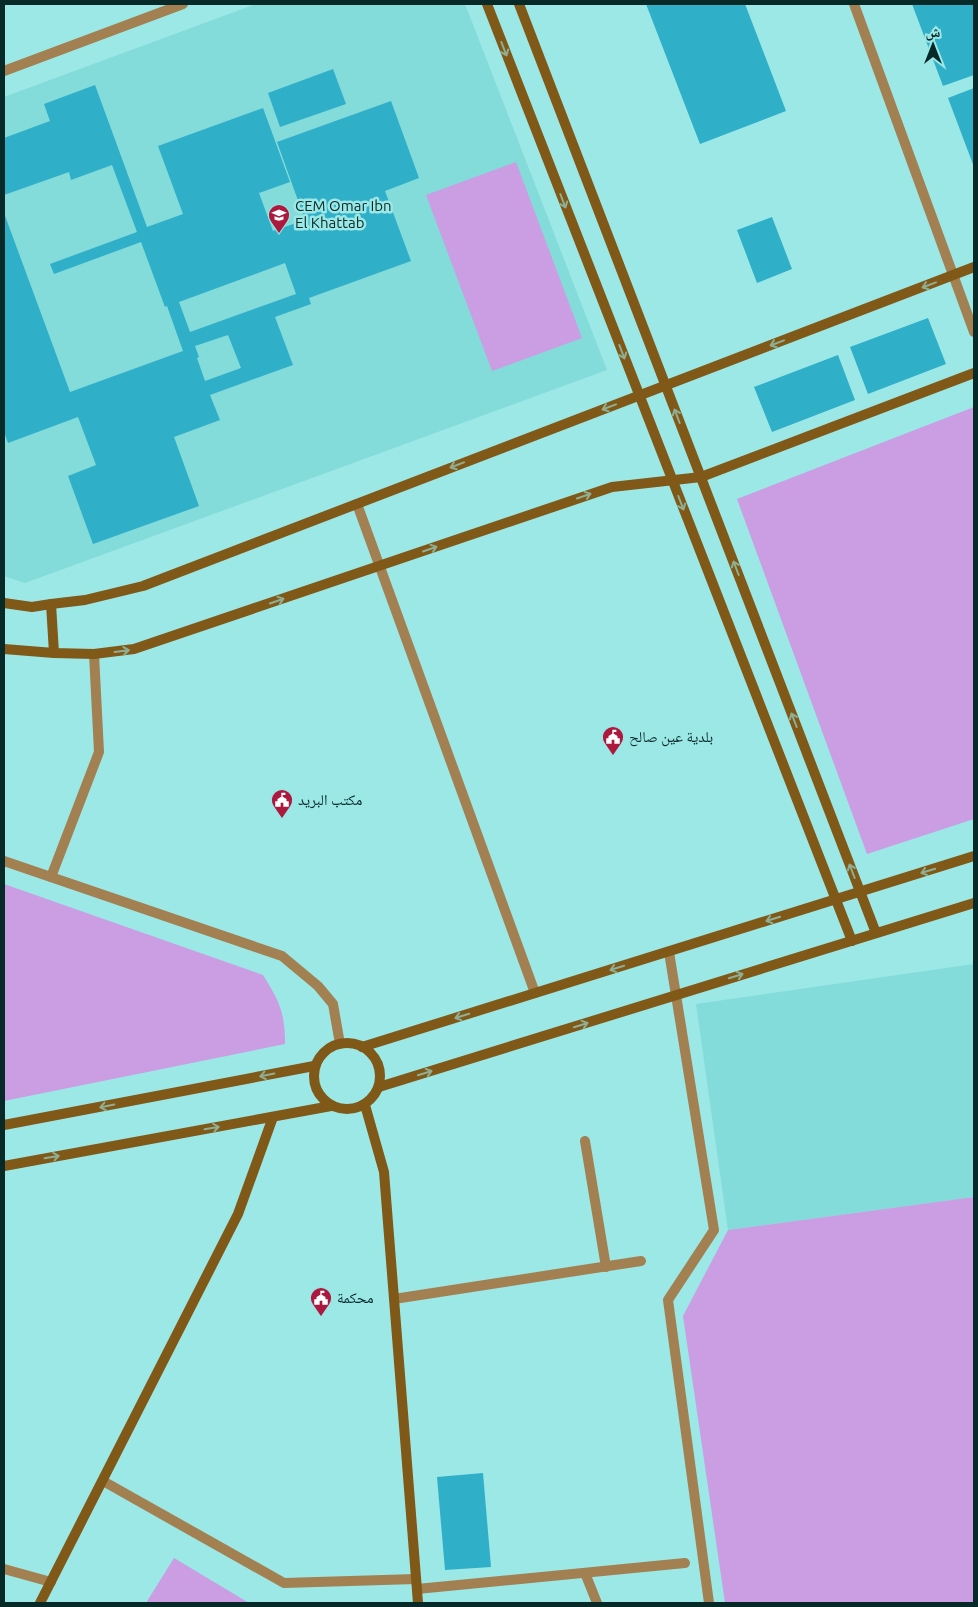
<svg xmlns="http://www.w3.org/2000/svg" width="978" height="1607" viewBox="0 0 978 1607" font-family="Ubuntu,'Noto Naskh Arabic',sans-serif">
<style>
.built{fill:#83dbda}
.green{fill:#cb9de2}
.building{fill:#30afc8;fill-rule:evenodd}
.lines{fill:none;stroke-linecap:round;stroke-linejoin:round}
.lane{stroke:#a38051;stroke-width:10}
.street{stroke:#a38051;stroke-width:10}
.secondary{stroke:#805817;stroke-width:10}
.oneway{stroke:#90ae93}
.labels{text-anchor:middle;stroke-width:5;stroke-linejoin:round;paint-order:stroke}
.poi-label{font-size:15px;fill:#072928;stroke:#9be8e6;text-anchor:start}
</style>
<rect width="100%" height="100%" fill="#9be8e6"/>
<g class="built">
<polygon points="256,4 465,4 607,370 25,583 4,576 4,97"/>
<polygon points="974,964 974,1197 728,1230 696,1004"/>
</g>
<g class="green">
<polygon points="516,162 582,338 492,371 426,195"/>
<polygon points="974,407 974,819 867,854 737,499"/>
<path d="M 4,884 L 263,975 C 279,1001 285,1012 285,1044 L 4,1101 Z"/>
<polygon points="974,1197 974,1603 725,1603 683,1316 728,1230"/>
<polygon points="174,1558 249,1603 146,1603"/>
</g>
<g class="building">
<polygon points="646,4 745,4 786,111 700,144"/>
<polygon points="912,4 974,4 974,75 943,86"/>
<polygon points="333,69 346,104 280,127 268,93"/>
<path d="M 95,85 L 147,227 L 183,214 L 158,146 L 263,108 L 290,182 L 259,193 L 273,231 L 305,220 L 277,142 L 391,101 L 419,178 L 385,191 L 411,261 L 309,298 L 311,304 L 275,317 L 293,365 L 210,395 L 220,420 L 174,437 L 199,506 L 93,544 L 68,476 L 96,465 L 78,417 L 8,443 L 4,432 L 4,213 L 70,392 L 183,351 L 167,306 L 165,307 L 141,242 L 54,274 L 50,264 L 137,232 L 112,165 L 71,180 L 69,172 L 4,195 L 4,138 L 50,121 L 44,104 ZM 285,263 L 296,294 L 190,332 L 179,302 ZM 228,335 L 241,368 L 205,381 L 197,358 L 199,357 L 195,346 Z"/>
<polygon points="974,88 974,167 948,98"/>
<polygon points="772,217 792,269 757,283 737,230"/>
<polygon points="928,318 946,364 868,394 850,347"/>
<polygon points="838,355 855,400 772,432 754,387"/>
<polygon points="483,1473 491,1567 445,1570 437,1477"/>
</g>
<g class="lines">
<g class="lane">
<polyline points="669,952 714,1230 668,1300 709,1603"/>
<polyline points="585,1141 606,1267"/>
<polyline points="394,1299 641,1261"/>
<polyline points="103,1481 284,1583 416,1579"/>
<polyline points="585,1573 597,1603"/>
<polyline points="417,1589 685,1563"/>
</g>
<g class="street">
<polyline points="854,4 974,332"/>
<polyline points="4,71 183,4"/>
<polyline points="357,504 535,993"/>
<polyline points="4,861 282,956 318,986 333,1004 340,1044"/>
<polyline points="51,877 99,752 94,654"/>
<polyline points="4,1569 51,1582"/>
</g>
<g class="secondary">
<polyline points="487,4 852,941"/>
<polyline points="519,4 876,933"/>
<polyline points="4,603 32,607 51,604 85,600 143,586 974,267"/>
<polyline points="51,604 54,653"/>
<polyline points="4,649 54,653 94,654 134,649 612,487 701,477 974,373"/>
<circle cx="347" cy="1076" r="33"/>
<polyline points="362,1047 974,856"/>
<polyline points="379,1087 974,903"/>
<polyline points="365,1105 384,1172 418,1603"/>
<polyline points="4,1125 314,1066"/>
<polyline points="4,1166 331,1106"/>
<polyline points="40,1603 238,1214 273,1117"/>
</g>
</g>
<defs><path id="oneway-shaft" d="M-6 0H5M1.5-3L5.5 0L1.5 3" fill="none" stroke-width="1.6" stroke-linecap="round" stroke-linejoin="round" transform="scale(1.25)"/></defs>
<g class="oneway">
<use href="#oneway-shaft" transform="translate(504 49) rotate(69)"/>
<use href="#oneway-shaft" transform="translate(563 201) rotate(69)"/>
<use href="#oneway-shaft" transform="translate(929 285) rotate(159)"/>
<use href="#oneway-shaft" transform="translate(777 343) rotate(159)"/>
<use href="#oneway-shaft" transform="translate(622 352) rotate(69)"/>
<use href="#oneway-shaft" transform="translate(609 407) rotate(159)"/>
<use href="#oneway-shaft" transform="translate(677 416) rotate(-111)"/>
<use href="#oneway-shaft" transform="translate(457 465) rotate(159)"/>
<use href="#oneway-shaft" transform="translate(584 496) rotate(-19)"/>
<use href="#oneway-shaft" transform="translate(681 503) rotate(69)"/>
<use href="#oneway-shaft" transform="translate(430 549) rotate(-19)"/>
<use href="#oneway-shaft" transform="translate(736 568) rotate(-111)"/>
<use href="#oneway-shaft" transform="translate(277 601) rotate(-19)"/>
<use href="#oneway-shaft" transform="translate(122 651) rotate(-7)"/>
<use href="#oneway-shaft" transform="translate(794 720) rotate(-111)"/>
<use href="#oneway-shaft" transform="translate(852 871) rotate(-111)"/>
<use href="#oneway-shaft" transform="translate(928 871) rotate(163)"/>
<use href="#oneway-shaft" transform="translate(773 919) rotate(163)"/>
<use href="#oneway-shaft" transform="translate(617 968) rotate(163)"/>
<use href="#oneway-shaft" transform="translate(736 976) rotate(-17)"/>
<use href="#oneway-shaft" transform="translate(462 1016) rotate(163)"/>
<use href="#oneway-shaft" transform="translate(581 1025) rotate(-17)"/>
<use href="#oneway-shaft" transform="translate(425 1073) rotate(-17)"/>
<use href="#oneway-shaft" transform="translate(267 1075) rotate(169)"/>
<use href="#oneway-shaft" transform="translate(107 1106) rotate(169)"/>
<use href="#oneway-shaft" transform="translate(212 1128) rotate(-10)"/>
<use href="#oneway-shaft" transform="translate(52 1157) rotate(-10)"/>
</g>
<defs>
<g id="school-pin" transform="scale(1.125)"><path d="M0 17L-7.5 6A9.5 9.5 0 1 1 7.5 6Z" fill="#ac183e" stroke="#9be8e6"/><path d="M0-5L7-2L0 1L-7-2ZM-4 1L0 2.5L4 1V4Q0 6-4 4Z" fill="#fff"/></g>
<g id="civic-pin" transform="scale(1.125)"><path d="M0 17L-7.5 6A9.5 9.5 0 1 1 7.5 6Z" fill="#ac183e" stroke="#9be8e6"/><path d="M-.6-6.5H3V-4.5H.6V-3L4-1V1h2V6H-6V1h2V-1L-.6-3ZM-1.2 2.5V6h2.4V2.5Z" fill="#fff"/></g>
</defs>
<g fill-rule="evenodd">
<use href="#school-pin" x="279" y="215"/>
<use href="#civic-pin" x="613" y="737"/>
<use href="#civic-pin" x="282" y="800"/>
<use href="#civic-pin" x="321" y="1298"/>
</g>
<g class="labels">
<g class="poi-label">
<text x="295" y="211">CEM Omar Ibn<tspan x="295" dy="17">El Khattab</tspan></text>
<text x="629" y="742">بلدية عين صالح</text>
<text x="298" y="805">مكتب البريد</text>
<text x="337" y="1303">محكمة</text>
</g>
</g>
<rect width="978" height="1607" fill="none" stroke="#072928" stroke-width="10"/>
<g transform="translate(933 45)" stroke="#9be8e6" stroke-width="4" paint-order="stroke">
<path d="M0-4L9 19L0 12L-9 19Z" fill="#072928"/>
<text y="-8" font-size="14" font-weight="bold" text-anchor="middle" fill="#072928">ش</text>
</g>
</svg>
